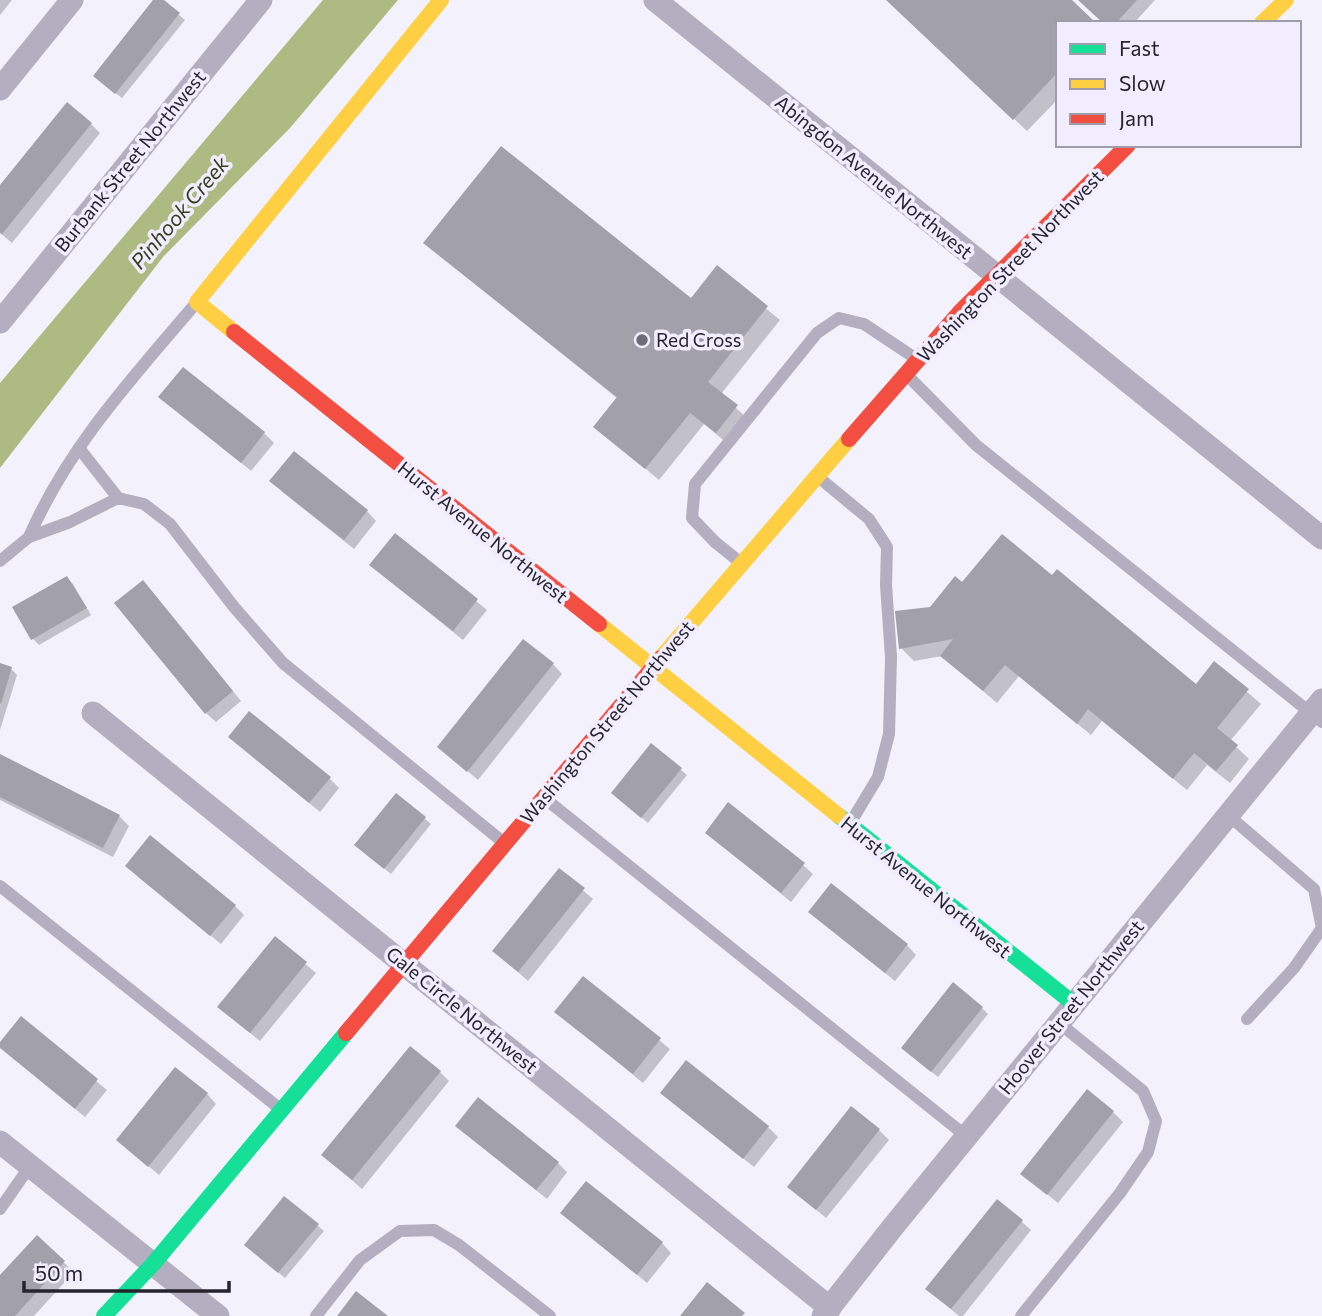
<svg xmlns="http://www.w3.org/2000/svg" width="1322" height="1316" viewBox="0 0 1322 1316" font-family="Commissioner,sans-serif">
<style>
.water{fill:#adba82}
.shadow{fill:#0003}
.building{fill:#a2a0a8}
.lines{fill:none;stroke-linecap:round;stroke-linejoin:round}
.lane{stroke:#b3aec0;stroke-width:12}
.street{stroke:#b3aec0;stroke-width:23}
.fast{stroke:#16e098;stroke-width:16}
.slow{stroke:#ffcf43;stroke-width:16}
.jam{stroke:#f24e42;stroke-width:16}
.poi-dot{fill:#6e6c75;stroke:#f1edff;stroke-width:2.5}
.labels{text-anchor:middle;stroke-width:7;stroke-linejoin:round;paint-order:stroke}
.street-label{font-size:19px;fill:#26242d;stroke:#f1edff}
.poi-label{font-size:19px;fill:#26242d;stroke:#f1edff;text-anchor:start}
.water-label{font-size:21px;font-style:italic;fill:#353e1a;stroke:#f1edff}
</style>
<rect width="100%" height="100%" fill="#f3f1fb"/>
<polygon class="water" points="323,0 398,0 290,128 163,257 0,468 0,383"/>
<g class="shadow">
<polygon points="0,0 12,0 0,15"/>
<polygon points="156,0 161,0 185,20 122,98 101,82"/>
<polygon points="888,0 1069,0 1058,23 1058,99 1027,131"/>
<polygon points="1080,0 1155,0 1134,23 1104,23"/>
<polygon points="91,124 100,133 12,243 0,233 0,188"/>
<polygon points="439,255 691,300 717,268 780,320 721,394 749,420 729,445 704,424 659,480 596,427 618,399"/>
<polygon points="161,397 264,433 274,443 251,471"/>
<polygon points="281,491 367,511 376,521 354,549"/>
<polygon points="395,535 487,610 463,640 381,574"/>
<polygon points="1052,577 1196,686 1215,664 1261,704 1230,741 1249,759 1230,783 1207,765 1187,790 1102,721 1091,735 1019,676 997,703 942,656 914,661 901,648 931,608 962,584"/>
<polygon points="67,578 73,584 91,615 39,645 33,639"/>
<polygon points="152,592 241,701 216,722 206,713"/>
<polygon points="553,664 562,674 478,780 439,747"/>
<polygon points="0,665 11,669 17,675 0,730"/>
<polygon points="240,746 329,778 339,788 320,812"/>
<polygon points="0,756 119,816 129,826 113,857 0,800"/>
<polygon points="680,769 687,775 648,823 619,799"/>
<polygon points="424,818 431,824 391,874 363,851"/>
<polygon points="707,833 803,865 813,874 791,902"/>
<polygon points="559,870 593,899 528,981 494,951"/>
<polygon points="137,876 235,906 244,915 221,944"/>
<polygon points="820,921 907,945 916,955 895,981"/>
<polygon points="275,938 316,973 260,1041 229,1016"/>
<polygon points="583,978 670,1049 643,1083 556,1012"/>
<polygon points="982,1008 988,1014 938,1077 909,1054"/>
<polygon points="21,1019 107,1090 85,1117 0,1047"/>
<polygon points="440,1072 449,1081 362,1189 323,1155"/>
<polygon points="207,1094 216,1104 159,1175 118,1140"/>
<polygon points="672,1102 768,1127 778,1137 754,1167"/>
<polygon points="1113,1112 1123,1122 1058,1203 1022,1174"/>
<polygon points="879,1130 889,1140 826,1218 789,1187"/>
<polygon points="467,1135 558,1163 567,1172 547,1199"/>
<polygon points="562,1213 662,1243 671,1253 647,1283"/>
<polygon points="1021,1221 1031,1230 963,1316 959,1316 927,1289"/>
<polygon points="317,1225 324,1231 285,1278 252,1251"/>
<polygon points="37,1238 74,1272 34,1316 0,1316 0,1278"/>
</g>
<g class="building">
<polygon points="153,0 164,0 180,13 115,94 93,76"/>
<polygon points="886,0 1072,0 1096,23 1058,23 1058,72 1013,120"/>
<polygon points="1078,0 1137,0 1116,23 1103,23"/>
<polygon points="67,102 92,123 2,234 0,233 0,185"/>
<polygon points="501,146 691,298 717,265 768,306 708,382 738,405 716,433 690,413 645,469 593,427 617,397 423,243"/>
<polygon points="183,367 265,432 241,463 158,397"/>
<polygon points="294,451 368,510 344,540 269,481"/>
<polygon points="395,533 478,599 453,631 369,565"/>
<polygon points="1002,534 1052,575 1057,569 1196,684 1214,661 1249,689 1217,728 1238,745 1216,771 1194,753 1173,779 1088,709 1077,724 1005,665 983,691 940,656 953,639 899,649 895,611 930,607 955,576 962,582"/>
<polygon points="67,576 87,608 31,640 12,607"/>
<polygon points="143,580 233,691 205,714 114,603"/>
<polygon points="523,639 554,663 467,772 437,747"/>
<polygon points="0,663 12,667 1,704 0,703"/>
<polygon points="249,711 331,777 309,803 228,737"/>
<polygon points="651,743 682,768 641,818 611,793"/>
<polygon points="0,754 120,815 103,848 0,797"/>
<polygon points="396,793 426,817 384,869 354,845"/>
<polygon points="728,802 805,863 781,893 705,833"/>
<polygon points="150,835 236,905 210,936 125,866"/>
<polygon points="559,868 585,888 518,972 492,951"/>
<polygon points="831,883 908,944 885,973 808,912"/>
<polygon points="275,936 307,962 250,1033 217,1007"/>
<polygon points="583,976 661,1038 633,1074 554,1012"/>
<polygon points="953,982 983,1007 931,1072 901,1048"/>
<polygon points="21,1016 98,1079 75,1109 0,1048 0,1042"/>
<polygon points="410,1046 441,1071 352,1180 321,1155"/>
<polygon points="686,1060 769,1126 743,1159 660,1093"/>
<polygon points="175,1067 208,1093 148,1167 116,1140"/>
<polygon points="1087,1089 1114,1111 1047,1195 1020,1174"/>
<polygon points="478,1097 559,1162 536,1190 455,1126"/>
<polygon points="851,1106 880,1129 816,1210 787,1187"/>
<polygon points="586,1181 663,1242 637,1275 560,1213"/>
<polygon points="284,1196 319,1224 278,1273 244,1245"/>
<polygon points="997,1199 1023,1220 951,1309 925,1289"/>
<polygon points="37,1235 65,1261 15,1316 0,1316 0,1275"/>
<polygon points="707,1282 745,1313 742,1316 680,1316"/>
<polygon points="356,1291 388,1316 337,1316"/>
</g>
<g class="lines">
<g class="lane">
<polyline points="906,374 976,445 1322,722"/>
<polyline points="79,448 118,498"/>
<polyline points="817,476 869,519 887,547 886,585 891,657 889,734 878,777 851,822"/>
<path d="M 29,537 C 68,447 134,376 197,302"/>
<polyline points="0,561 29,537 70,522 118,498 144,504 170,524 234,607 283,663 503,842"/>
<polyline points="741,563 715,542 692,518 695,484 817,333 839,318 864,324 918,360"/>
<polyline points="543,797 966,1136"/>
<polyline points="1228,815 1314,889 1322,928 1294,968 1247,1019"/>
<polyline points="0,886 279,1108"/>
<polyline points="0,1209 30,1166"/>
<polyline points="316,1316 360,1260 400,1231 434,1230 459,1245 550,1316"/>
<polyline points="1021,1316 1120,1193 1148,1152 1156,1121 1143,1091 1059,1023"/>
</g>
<g class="street">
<polyline points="655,0 1322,538"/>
<polyline points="0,89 72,0"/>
<polyline points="0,322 261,0"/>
<polyline points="93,713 830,1308"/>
<polyline points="0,1142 218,1316"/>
<polyline points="823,1316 892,1228 1322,700"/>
</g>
<g class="fast">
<polyline points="839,816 1074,1004"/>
<polyline points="104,1316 153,1264 346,1033"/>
</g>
<g class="slow">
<polyline points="1262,23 1286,0"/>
<polyline points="234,332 197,302 441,0"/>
<polyline points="599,624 839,816"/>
<polyline points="661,658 849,439"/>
</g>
<g class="jam">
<polyline points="234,332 599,624"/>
<polyline points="849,439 960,312 1128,145"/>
<polyline points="346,1033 661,658"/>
</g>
</g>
<circle class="poi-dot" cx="642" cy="340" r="7"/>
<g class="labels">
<g class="street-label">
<text transform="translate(130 161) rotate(-51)" y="7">Burbank Street Northwest</text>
<text transform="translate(874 177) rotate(39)" y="7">Abingdon Avenue Northwest</text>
<text transform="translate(1010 266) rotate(-46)" y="7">Washington Street Northwest</text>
<text transform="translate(483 532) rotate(39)" y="7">Hurst Avenue Northwest</text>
<text transform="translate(607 722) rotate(-50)" y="7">Washington Street Northwest</text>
<text transform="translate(926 887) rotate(39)" y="7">Hurst Avenue Northwest</text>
<text transform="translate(1071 1007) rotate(-51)" y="7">Hoover Street Northwest</text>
<text transform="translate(462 1010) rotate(39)" y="7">Gale Circle Northwest</text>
</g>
<g class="poi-label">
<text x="656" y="347">Red Cross</text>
</g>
<g class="water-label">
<text transform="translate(180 213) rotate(-50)" y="7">Pinhook Creek</text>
</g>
</g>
<rect x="1056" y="21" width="245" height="126" fill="#f1edff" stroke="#a09dab" stroke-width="2"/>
<rect x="1070" y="44" width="35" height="10" fill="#16e098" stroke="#a09dab" stroke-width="2"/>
<text x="1119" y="56" font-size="21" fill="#26242d">Fast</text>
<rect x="1070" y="79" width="35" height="10" fill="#ffcf43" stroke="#a09dab" stroke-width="2"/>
<text x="1119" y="91" font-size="21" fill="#26242d">Slow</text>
<rect x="1070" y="114" width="35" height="10" fill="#f24e42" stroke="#a09dab" stroke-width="2"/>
<text x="1119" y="126" font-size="21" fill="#26242d">Jam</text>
<path d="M24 1281v10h205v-10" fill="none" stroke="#26242d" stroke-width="3.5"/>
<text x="35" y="1281" font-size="21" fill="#26242d" stroke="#f1edff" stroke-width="5" paint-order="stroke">50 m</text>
</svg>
